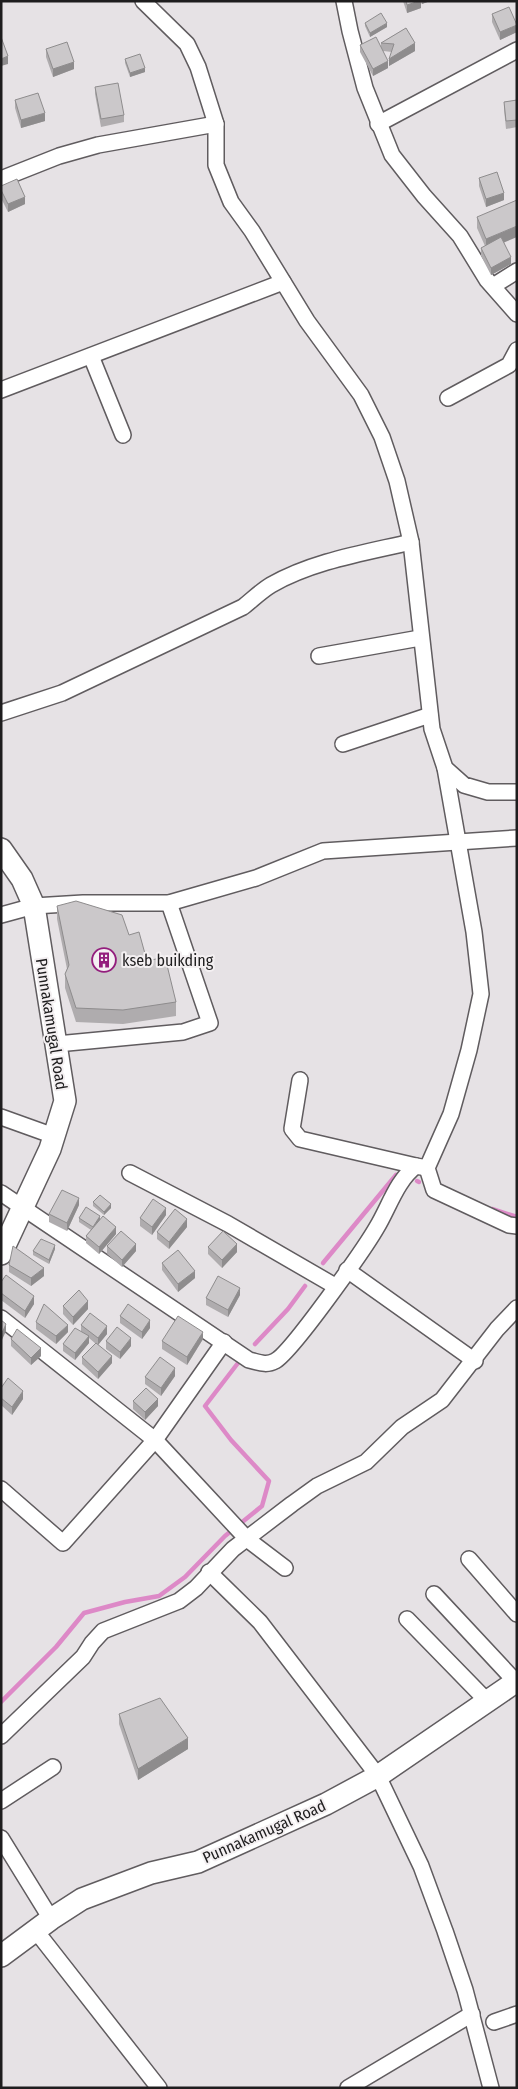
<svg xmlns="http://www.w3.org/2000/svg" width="518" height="2089" viewBox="0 0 518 2089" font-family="'Fira Sans Condensed',sans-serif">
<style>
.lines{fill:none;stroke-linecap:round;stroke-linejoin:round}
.stream{stroke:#dd89c7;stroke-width:4.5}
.street-casing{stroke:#605c5f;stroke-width:18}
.secondary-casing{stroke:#605c5f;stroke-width:24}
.street{stroke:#fff;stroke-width:15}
.secondary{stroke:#fff;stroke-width:21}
.wall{fill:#afacae}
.shaded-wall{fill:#8e8c8d}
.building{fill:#cbc8ca;stroke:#8e8c8d}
.labels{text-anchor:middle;stroke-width:4;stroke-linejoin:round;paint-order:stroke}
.poi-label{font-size:16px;fill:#1e1d1e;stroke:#f4f0f2;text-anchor:start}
.street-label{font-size:16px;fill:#1e1d1e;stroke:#f4f0f2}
</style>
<rect width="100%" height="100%" fill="#e6e2e5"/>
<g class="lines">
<g class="stream">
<polyline points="417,1181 419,1182"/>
<polyline points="492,1209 517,1217"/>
<polyline points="323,1263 396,1175"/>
<polyline points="255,1344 288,1309 305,1286"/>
<polyline points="1,1702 56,1647 84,1613 125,1602 159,1596 185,1577 225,1536 262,1506 269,1481 231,1440 205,1406 238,1363"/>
</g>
<g class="street-casing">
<g id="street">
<polyline points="143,1 187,44 198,67 216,124 216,165 231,202 252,231 307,321 361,395 382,437 397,481 411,542 432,729 445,768 464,785 488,792 517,792"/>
<polyline points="344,1 350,31 365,88 392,155 424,196 460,236 487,280 517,314"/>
<polyline points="378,124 517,50"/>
<polyline points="1,179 59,156 98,145 216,124"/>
<polyline points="493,286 517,271"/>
<polyline points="91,356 123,435"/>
<polyline points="1,390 283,282"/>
<polyline points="448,398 509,365 517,350"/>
<polyline points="319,656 420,638"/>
<path d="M 1,713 L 62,693 L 243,607 C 252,600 261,591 271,585 C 313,561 364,553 411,542"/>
<polyline points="343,744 430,715"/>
<polyline points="445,768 474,932 481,994 469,1050 451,1114 427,1168 434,1190 509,1225 517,1226"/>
<polyline points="1,915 34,906 83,903 169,903 256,878 323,851 517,838"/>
<polyline points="57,1044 183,1032 210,1023 169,903"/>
<polyline points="300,1080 292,1129 300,1139 416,1166"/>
<polyline points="1,1117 54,1136"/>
<polyline points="130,1173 228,1224 335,1286"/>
<path d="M 1,1193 L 249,1360 C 258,1362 266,1366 275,1361 C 291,1353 365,1248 377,1227 C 389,1207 397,1180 416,1166 L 427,1168"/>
<polyline points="347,1270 475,1361"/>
<polyline points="1,1318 155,1440 247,1539 285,1568"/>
<polyline points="1,1489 63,1543 155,1440 224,1342"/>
<polyline points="469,1559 517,1614"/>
<polyline points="209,1572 260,1622 378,1776 421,1866 445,1931 465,1990 491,2088"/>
<polyline points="434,1594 516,1682"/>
<polyline points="407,1619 487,1701"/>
<polyline points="1,1736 83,1657 92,1643 103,1631 179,1601 196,1588 233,1549 292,1504 317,1486 366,1462 402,1427 442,1400 497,1329 517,1308"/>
<polyline points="1,1801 53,1767"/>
<polyline points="1,1838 51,1919"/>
<polyline points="36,1931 159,2088"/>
<polyline points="494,2022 517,2014"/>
<polyline points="348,2088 472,2014"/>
</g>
</g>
<g class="secondary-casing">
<g id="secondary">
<polyline points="1,849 22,879 34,906 65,1101 50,1149 1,1254"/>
<polyline points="1,1956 51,1919 82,1899 151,1873 198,1862 326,1804 378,1776 517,1681"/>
</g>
</g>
<use href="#street" class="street"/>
<use href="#secondary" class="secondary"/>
</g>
<g class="wall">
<polygon points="403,1 430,1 422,4 421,3 421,8 407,13"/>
<polygon points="492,14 517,32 500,40 492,22"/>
<polygon points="365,23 387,27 370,37 365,26"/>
<polygon points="406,28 415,51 389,66 392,52 383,51 388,68 373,76 360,52 360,45 381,46 381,43"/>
<polygon points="46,49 74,69 53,77 46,57"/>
<polygon points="125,59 145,72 130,77 125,63"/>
<polygon points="95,87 124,115 124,122 101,127 95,94"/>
<polygon points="15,100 45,121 21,128 15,108"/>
<polygon points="517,100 517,127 506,129 504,109 504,102"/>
<polygon points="479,178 504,200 486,207 479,186"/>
<polygon points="1,186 25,204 8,212 1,198"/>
<polygon points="477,217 504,242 511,264 491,275 481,256 481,248 485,246 477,228"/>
<polygon points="57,906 129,935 176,1002 176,1016 123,1024 76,1022 65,988 65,974 67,969 57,919"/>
<polygon points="93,1202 111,1208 104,1215 93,1206"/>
<polygon points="79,1205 67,1231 49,1222 49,1214"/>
<polygon points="166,1215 152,1235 140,1226 140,1218"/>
<polygon points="79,1218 100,1220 116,1234 99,1254 86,1243 86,1236 91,1230 79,1222"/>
<polygon points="187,1227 169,1249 157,1239 157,1232"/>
<polygon points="107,1246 136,1251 122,1267 107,1254"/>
<polygon points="208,1247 237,1252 222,1268 208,1254"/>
<polygon points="55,1249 49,1264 33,1255 33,1251"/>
<polygon points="162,1263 195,1278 178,1292 162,1270"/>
<polygon points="9,1265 44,1276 31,1286 9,1272"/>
<polygon points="1,1282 34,1304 25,1318 1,1300"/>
<polygon points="240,1295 228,1317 206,1305 206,1298"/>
<polygon points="63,1306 88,1309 73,1325 63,1314"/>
<polygon points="120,1316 150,1328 142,1339 120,1323"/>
<polygon points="36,1322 68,1332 56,1344 36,1329"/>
<polygon points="81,1325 107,1334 98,1345 112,1363 98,1379 82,1364 82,1357 96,1344 89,1338 89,1343 75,1360 63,1351 63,1344 81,1331"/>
<polygon points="11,1339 41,1356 31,1365 11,1346"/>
<polygon points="203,1339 187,1365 162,1349 162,1341"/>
<polygon points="106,1341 131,1346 120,1359 106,1349"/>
<polygon points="175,1376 161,1396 145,1384 145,1377"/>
<polygon points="1,1388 23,1399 12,1415 1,1405"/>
<polygon points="133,1401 158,1406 145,1420 133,1409"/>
<polygon points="119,1714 188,1749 138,1780 119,1724"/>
</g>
<g class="shaded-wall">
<polygon points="419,1 421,1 421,8 407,13 407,5"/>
<polygon points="422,1 430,1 422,4"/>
<polygon points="387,23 387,27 370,37 370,33"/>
<polygon points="517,25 517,32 500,40 500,32"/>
<polygon points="415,43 415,51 389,66 389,59"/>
<polygon points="8,56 8,64 1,66 1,59"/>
<polygon points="388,61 388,68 373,76 373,69"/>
<polygon points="74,62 74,69 53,77 53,69"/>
<polygon points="145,68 145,72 130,77 130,73"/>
<polygon points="45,113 45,121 21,128 21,120"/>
<polygon points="504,193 504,200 486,207 486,199"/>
<polygon points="25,197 25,204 8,212 8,204"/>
<polygon points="517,226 517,237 486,250 486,239"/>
<polygon points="511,257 511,264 491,275 491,268"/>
<polygon points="79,1198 79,1205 67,1231 67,1223"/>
<polygon points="111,1204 111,1208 104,1215 104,1212"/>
<polygon points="166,1208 166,1215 152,1235 152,1227"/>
<polygon points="100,1216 100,1220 93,1231 93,1227"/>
<polygon points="187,1219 187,1227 169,1249 169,1242"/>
<polygon points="116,1227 116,1234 99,1254 99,1247"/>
<polygon points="136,1244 136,1251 122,1267 122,1260"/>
<polygon points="237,1244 237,1252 222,1268 222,1260"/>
<polygon points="55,1245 55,1249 49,1264 49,1260"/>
<polygon points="44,1268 44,1276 31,1286 31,1278"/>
<polygon points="195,1271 195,1278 178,1292 178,1284"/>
<polygon points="240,1288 240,1295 228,1317 228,1310"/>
<polygon points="34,1296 34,1304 25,1318 25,1311"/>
<polygon points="88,1301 88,1309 73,1325 73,1317"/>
<polygon points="150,1320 150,1328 142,1339 142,1332"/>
<polygon points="6,1324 6,1331 1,1342 1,1335"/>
<polygon points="68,1325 68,1332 56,1344 56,1336"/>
<polygon points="107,1326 107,1334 98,1345 98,1338"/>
<polygon points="203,1332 203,1339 187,1365 187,1357"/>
<polygon points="89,1336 89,1343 75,1360 75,1353"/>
<polygon points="131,1338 131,1346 120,1359 120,1352"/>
<polygon points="41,1348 41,1356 31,1365 31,1358"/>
<polygon points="112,1356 112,1363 98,1379 98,1372"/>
<polygon points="175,1368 175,1376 161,1396 161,1388"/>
<polygon points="23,1391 23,1399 12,1415 12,1407"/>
<polygon points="158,1399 158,1406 145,1420 145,1412"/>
<polygon points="188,1738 188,1749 138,1780 138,1769"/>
</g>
<g class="building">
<polygon points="406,1 419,1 407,5"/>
<polygon points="509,7 517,25 500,32 492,14"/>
<polygon points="381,13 387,23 370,33 365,23"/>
<polygon points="406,28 415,43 389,59 394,44 381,43"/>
<polygon points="1,37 8,56 1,59"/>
<polygon points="376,37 388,61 373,69 360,45"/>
<polygon points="67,42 74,62 53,69 46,49"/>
<polygon points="140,54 145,68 130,73 125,59"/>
<polygon points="118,83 124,115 101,119 95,87"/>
<polygon points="38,93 45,113 21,120 15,100"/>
<polygon points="517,100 517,120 506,121 504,102"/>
<polygon points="497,172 504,193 486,199 479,178"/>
<polygon points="17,179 25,197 8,204 1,190 1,186"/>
<polygon points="517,200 517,226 486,239 477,217"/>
<polygon points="501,237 511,257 491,268 481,248"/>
<polygon points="76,901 122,915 129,935 139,932 147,961 165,957 176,1002 123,1010 76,1008 65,974 69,965 57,906"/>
<polygon points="62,1190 79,1198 67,1223 49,1214"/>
<polygon points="100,1195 111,1204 104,1212 93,1202"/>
<polygon points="153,1199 166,1208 152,1227 140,1218"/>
<polygon points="86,1207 100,1216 93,1227 79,1218"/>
<polygon points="175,1209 187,1219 169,1242 157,1232"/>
<polygon points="103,1216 116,1227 99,1247 86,1236"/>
<polygon points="121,1231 136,1244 122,1260 107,1246"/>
<polygon points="223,1231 237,1244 222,1260 208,1247"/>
<polygon points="41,1239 55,1245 49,1260 33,1251"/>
<polygon points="13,1246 44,1268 31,1278 9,1265"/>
<polygon points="178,1250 195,1271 178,1284 162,1263"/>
<polygon points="6,1275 34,1296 25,1311 1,1293 1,1282"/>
<polygon points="218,1276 240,1288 228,1310 206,1298"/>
<polygon points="79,1290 88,1301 73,1317 63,1306"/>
<polygon points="44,1304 68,1325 56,1336 36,1322"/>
<polygon points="128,1304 150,1320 142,1332 120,1316"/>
<polygon points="90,1313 107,1326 98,1338 81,1325"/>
<polygon points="178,1316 203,1332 187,1357 162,1341"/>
<polygon points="1,1320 6,1324 1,1335"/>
<polygon points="117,1327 131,1338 120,1352 106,1341"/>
<polygon points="75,1328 89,1336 75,1353 63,1344"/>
<polygon points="17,1329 41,1348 31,1358 11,1339"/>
<polygon points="96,1343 112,1356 98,1372 82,1357"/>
<polygon points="160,1357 175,1368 161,1388 145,1377"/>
<polygon points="8,1378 23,1391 12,1407 1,1398 1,1388"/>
<polygon points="146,1388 158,1399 145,1412 133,1401"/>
<polygon points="160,1698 188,1738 138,1769 119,1714"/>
</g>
<defs>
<g id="building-ring" transform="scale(1.25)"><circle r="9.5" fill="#f4f0f2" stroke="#931e7d" stroke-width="1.5"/><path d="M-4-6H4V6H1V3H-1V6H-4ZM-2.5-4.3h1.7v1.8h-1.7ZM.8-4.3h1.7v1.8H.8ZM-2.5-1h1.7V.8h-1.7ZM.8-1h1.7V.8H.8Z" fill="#931e7d"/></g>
</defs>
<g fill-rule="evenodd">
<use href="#building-ring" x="104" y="960"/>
</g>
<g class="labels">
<g class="poi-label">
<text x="122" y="966">kseb buikding</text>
</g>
<g class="street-label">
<text transform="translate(52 1024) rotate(81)" y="6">Punnakamugal Road</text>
<text transform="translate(264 1831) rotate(-24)" y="6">Punnakamugal Road</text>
</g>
</g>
<rect width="518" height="2089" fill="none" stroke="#1e1d1e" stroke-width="5"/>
</svg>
